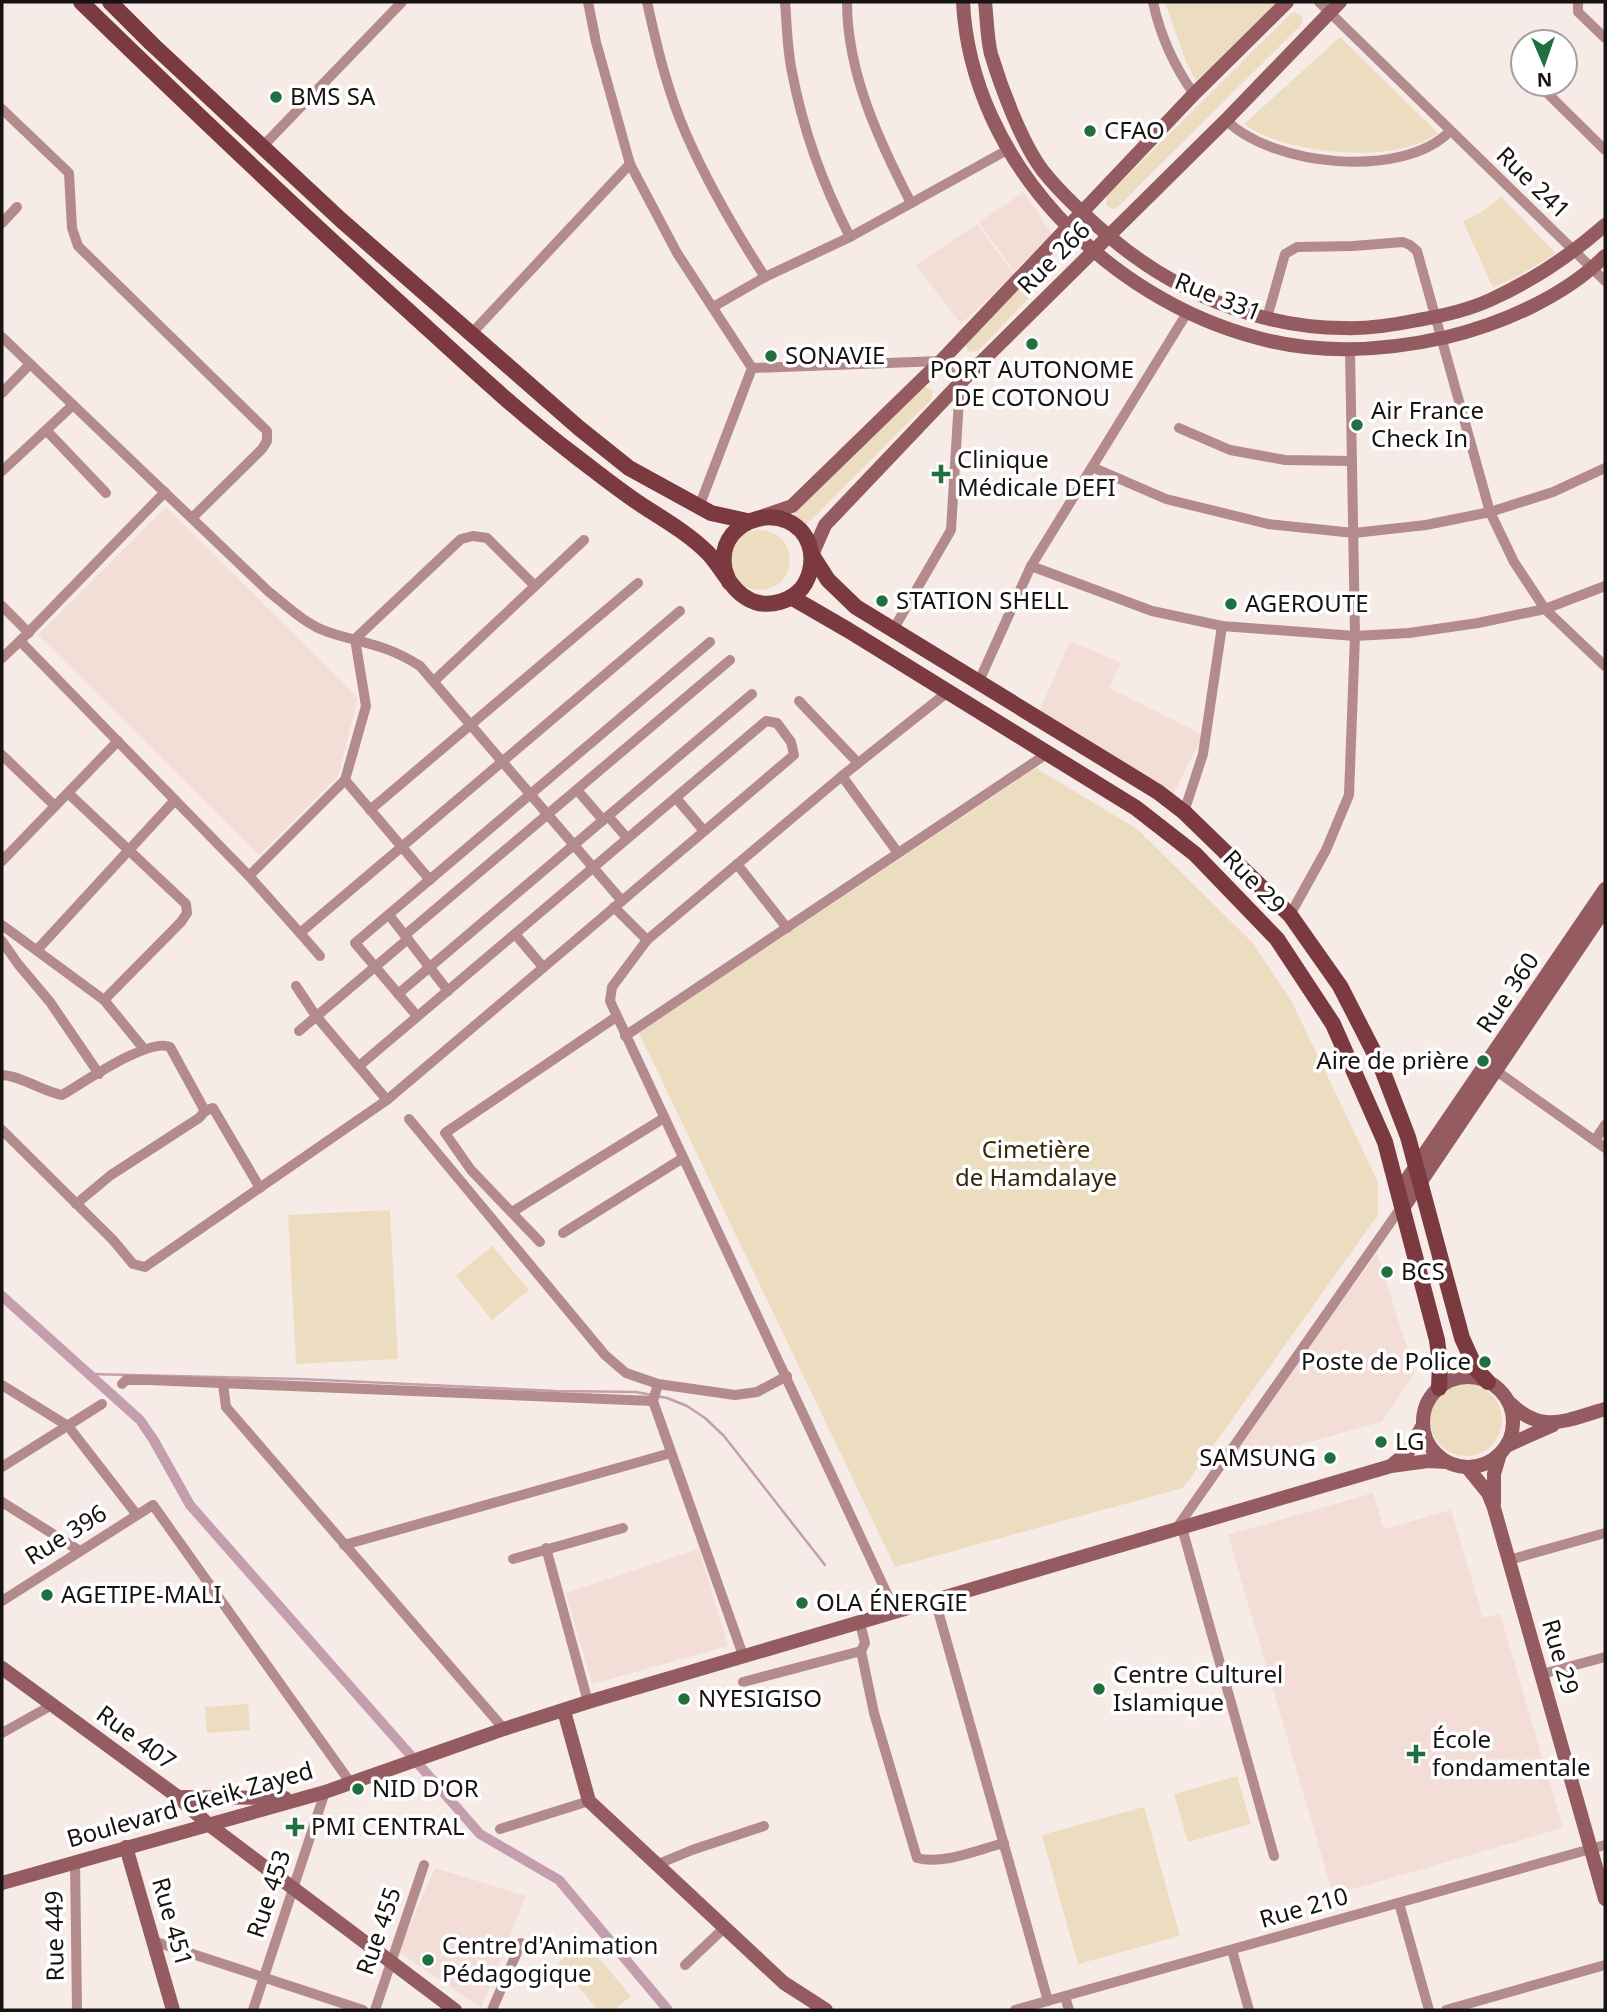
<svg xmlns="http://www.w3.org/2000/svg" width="1607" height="2012" viewBox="0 0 1607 2012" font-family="'Noto Sans',sans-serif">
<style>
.built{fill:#f2ddd7}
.green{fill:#ecddc1}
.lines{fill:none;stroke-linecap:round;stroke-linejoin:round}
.stream{stroke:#c49ead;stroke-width:2.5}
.canal{stroke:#c49ead;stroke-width:10}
.street{stroke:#b38b8d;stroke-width:10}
.secondary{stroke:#945b60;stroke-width:14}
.primary{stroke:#7b3940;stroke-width:16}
.poi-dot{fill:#206f3f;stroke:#fff;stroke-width:2.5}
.labels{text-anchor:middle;stroke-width:7;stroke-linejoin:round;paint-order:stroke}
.poi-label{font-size:24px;fill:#171312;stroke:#fff;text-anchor:start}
.street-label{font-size:24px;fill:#171312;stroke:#fff}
.park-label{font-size:24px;fill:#36280b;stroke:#fff}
</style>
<rect width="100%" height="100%" fill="#f7ebe7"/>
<g class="built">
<polygon points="1024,192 1052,234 1014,272 979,222"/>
<polygon points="977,224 1014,274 961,324 916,265"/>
<polygon points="166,507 358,698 338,776 259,855 38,635"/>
<polygon points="1070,641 1121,663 1109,688 1203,735 1173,795 1039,712"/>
<polygon points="1377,1253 1415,1373 1381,1422 1223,1466"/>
<polygon points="1373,1493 1384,1529 1451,1510 1483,1618 1500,1614 1563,1828 1333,1895 1228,1535"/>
<polygon points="699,1549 728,1646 592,1684 566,1593"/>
<polygon points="435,1868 526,1896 481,2008 398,1951"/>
</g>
<g class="green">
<polygon points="1165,2 1277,2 1196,81 1186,62"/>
<polygon points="1295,12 1303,17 1301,25 1118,207 1113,209 1106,206 1107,196 1290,14"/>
<path d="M 1340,37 L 1438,133 C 1395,166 1286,154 1244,124 Z"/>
<polygon points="1501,197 1556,253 1523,273 1493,288 1463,221 1482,212"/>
<polygon points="1042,262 1048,262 1054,270 1051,275 978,351 969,352 965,343"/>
<polygon points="924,386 933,391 931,400 804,527 792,516"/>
<circle cx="760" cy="560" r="30"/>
<polygon points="1036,768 1137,829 1252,942 1292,1002 1378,1182 1378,1215 1183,1488 895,1567 639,1033"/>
<polygon points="390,1210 398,1359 296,1364 288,1215"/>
<polygon points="492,1246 529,1290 492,1320 456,1276"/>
<circle cx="1466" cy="1420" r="36"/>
<polygon points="248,1704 250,1730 207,1733 205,1707"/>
<polygon points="1237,1776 1251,1824 1188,1842 1174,1794"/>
<polygon points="1144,1807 1180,1936 1078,1964 1042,1835"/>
<polygon points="584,1941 631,1996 614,2010 598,2010 558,1963"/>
</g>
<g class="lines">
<polyline class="stream" points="90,1374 300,1379 556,1391 636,1392 667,1398 687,1406 705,1418 724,1436 825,1565"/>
<polyline class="canal" points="2,1296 140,1420 153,1439 190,1505 480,1834 559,1880 668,2010"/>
<g class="street">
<polyline points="588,2 596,42 630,164 677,253 752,368"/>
<path d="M 647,2 C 657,47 668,94 687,136 C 709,186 736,232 765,277"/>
<path d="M 785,2 C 787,25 787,49 792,72 C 803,130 823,185 850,237"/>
<path d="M 847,2 C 847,73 879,141 911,203"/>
<path d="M 1153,2 C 1160,35 1174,66 1194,94"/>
<polyline points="1319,2 1605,281"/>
<polyline points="1578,2 1578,12 1605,38"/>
<polyline points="1521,68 1523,69"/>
<polyline points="1538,84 1605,150"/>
<polyline points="2,109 69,173 72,228 78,246 267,431 267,441 262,449 192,518"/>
<path d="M 1226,120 C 1272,166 1403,180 1450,131"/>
<polyline points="263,146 402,2"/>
<polyline points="2,223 17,207"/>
<polyline points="713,307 765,277 850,237 1009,149"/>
<polyline points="1267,318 1285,254 1297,247 1353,246 1403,242 1410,245 1417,251 1490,512 1514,562 1545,609 1605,666"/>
<polyline points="472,333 630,164"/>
<path d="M 2,337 L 269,592 C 287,606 306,625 328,632 C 364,644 386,644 420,666 L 622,901"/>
<polyline points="752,368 941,361 960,383 951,530 893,630"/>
<polyline points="2,393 30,364"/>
<polyline points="1179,428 1230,450 1285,460 1352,461"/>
<polyline points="46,430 106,493"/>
<polyline points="1092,467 1166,499 1268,524 1354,533 1426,525 1490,512 1553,492 1605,468"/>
<polyline points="2,471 73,405"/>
<polyline points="165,492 20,641 249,876"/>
<polyline points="699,507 752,368"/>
<polyline points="1031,566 1152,611 1222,626 1355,636 1409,633 1478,623 1545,609 1605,586"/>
<polyline points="2,606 29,633"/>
<polyline points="2,658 20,641"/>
<polyline points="434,681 584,540"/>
<polyline points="979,681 1031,566 1187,313"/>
<polyline points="799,701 858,763"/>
<polyline points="2,755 55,806"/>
<polyline points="842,776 898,853"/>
<polyline points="345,780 430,880"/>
<polyline points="577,790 603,820"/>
<polyline points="68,793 186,904 187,913 181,922 104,1000"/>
<polyline points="676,798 704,831"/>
<polyline points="370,810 638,583"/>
<polyline points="1184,812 1203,754 1222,626"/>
<polyline points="608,816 627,838"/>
<polyline points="2,861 118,741"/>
<polyline points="737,864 787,928"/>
<polyline points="614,907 647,940"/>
<polyline points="389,915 448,991"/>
<polyline points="1290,915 1326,850 1349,795 1355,636 1350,350"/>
<polyline points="2,925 104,1000 144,1049"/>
<polyline points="300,933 249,876 345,780 366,706 355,639 461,539 473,536 487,538 535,586"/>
<polyline points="515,934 543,967"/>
<polyline points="405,935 730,660"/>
<polyline points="2,941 18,964 50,1002 99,1074"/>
<polyline points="37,950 175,800"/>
<polyline points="320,956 300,933 680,611"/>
<polyline points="296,986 316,1016 387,1100"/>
<polyline points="398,994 752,694"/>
<polyline points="417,1016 355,943 710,642"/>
<polyline points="299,1031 408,939"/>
<polyline points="625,1036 1048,753"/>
<polyline points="1495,1070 1605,1148"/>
<path d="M 2,1075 C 22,1076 41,1091 62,1095 C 83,1083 149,1037 170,1047 L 205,1111"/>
<polyline points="409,1119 605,1355 626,1373 658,1384 735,1395 757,1392 787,1376"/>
<polyline points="2,1130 113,1240 133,1264 145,1267 387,1100 794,755 791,742 777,723 766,721 359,1066"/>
<polyline points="1595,1140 1605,1125"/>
<polyline points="76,1204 111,1175 199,1118 205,1111 213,1108 260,1188"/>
<polyline points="512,1212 664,1118"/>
<polyline points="563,1233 683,1158"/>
<polyline points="540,1242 471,1170 445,1133 616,1017"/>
<polyline points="122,1384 126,1380 149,1380 653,1401"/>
<polyline points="223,1384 226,1407 504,1729"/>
<polyline points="658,1384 653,1401 744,1658"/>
<polyline points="2,1385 68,1426 137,1515"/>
<polyline points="2,1467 102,1404"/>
<polyline points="2,1502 80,1551"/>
<polyline points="1182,1528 1274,1856"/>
<polyline points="1176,1529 1402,1206"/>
<polyline points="344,1545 671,1453"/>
<polyline points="546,1548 588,1702"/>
<polyline points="513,1559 623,1528"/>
<polyline points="1509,1560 1605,1533"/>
<polyline points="935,1600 1048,2001"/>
<polyline points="2,1601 153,1505 350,1782"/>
<polyline points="896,1613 610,1001 612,987 647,940 842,776 949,691"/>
<path d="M 861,1651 L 874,1713 L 917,1858 C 944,1865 977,1850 1004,1843"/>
<polyline points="1542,1674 1605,1657"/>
<polyline points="743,1682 861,1651 865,1643 860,1623"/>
<polyline points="2,1733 52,1705"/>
<polyline points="500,1829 589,1801"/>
<polyline points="75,1861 77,2010"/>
<polyline points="656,1865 692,1850 764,1826"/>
<polyline points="1399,1903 1429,2010"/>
<polyline points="153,1941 363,2010"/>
<polyline points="1232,1950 1249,2010"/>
<polyline points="685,1965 725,1927"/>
<polyline points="1065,1997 1069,2010"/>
<polyline points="253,2010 325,1792"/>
<polyline points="375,2010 424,1865"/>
<polyline points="492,2010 521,1943"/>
<polyline points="1015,2010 1605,1845"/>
<polyline points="1446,2010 1605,1965"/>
</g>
<g class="secondary">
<path d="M 963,2 C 971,162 1108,299 1258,338 C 1320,355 1385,351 1447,337 C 1502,324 1565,296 1605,256"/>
<path d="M 985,2 C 987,19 987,38 991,54 C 1001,87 1022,144 1043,171 C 1063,196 1087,217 1111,238 C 1175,292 1260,328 1344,328 C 1369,329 1394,325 1418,320 C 1442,316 1468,310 1490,300 C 1532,281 1571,255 1605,225"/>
<polyline points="763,516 792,506 941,361 1194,94 1287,2"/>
<polyline points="812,555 825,525 960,383 1226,120 1340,2"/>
<polyline points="1399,1191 1605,889"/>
<polyline points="1403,1208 1605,909"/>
<circle cx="1468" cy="1422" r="45"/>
<path d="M 1510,1403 C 1542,1435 1567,1420 1605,1409"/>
<polyline points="1506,1446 1553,1425"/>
<polyline points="1392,1465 1408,1452 1423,1425"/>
<polyline points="1467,1467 1488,1493 1494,1508 1605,1899"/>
<polyline points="1494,1503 1494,1474 1500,1454"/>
<polyline points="2,1668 178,1797 208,1824 455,2010"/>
<polyline points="564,1711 589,1801 784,1983 826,2010"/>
<polyline points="178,1797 285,1798"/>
<polyline points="126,1847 173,2010"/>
<polyline points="2,1883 325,1792 504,1729 588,1702 1391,1466 1428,1461 1447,1462"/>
</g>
<g class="primary">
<path d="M 81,2 C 183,101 286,199 391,295 C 452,350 512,408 578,458 C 599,474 620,491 643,506 C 665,520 689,534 708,553 C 724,570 732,594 755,602 C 771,607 791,601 802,588 C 811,576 814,559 809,544 C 791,498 718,516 724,565 C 724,571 728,577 729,582"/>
<polyline points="110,2 152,44 341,220 579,428 629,468 711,513 747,521"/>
<polyline points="812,555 828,580 856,607 1158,792 1184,812 1290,915 1340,986 1380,1064 1408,1137 1462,1338 1476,1369 1488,1382"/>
<polyline points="791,597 848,630 1136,808 1195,854 1277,939 1333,1024 1385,1142 1437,1340 1440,1364 1439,1388"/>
</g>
</g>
<g class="poi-dot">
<circle cx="276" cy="97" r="7"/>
<circle cx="1090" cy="131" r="7"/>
<circle cx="1032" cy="344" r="7"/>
<circle cx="771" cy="356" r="7"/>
<circle cx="1357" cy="425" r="7"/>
<path d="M937.5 463.5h7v7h7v7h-7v7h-7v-7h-7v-7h7z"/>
<circle cx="882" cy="601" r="7"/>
<circle cx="1231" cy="604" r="7"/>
<circle cx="1483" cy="1061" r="7"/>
<circle cx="1387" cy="1272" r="7"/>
<circle cx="1485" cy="1362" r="7"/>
<circle cx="1381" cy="1442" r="7"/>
<circle cx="1330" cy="1458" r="7"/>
<circle cx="47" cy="1595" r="7"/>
<circle cx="802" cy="1603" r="7"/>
<circle cx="1099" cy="1689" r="7"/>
<circle cx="684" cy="1699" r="7"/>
<path d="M1412.5 1743.5h7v7h7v7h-7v7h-7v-7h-7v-7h7z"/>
<circle cx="358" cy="1789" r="7"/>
<path d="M291.5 1816.5h7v7h7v7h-7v7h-7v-7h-7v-7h7z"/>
<circle cx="428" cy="1960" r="7"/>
</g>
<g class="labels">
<g class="poi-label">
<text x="290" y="105">BMS SA</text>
<text x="1104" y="139">CFAO</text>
<text x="785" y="364">SONAVIE</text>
<text x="1032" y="378" text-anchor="middle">PORT AUTONOME<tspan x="1032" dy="28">DE COTONOU</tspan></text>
<text x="1371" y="419">Air France<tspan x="1371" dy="28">Check In</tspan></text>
<text x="957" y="468">Clinique<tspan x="957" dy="28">Médicale DEFI</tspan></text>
<text x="896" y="609">STATION SHELL</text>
<text x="1245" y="612">AGEROUTE</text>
<text x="1469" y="1069" text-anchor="end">Aire de prière</text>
<text x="1401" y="1280">BCS</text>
<text x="1471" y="1370" text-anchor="end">Poste de Police</text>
<text x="1395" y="1450">LG</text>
<text x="1316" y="1466" text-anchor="end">SAMSUNG</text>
<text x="61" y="1603">AGETIPE-MALI</text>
<text x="816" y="1611">OLA ÉNERGIE</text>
<text x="1113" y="1683">Centre Culturel<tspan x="1113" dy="28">Islamique</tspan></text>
<text x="698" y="1707">NYESIGISO</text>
<text x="1432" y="1748">École<tspan x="1432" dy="28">fondamentale</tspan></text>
<text x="372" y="1797">NID D'OR</text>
<text x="311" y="1835">PMI CENTRAL</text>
<text x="442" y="1954">Centre d'Animation<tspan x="442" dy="28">Pédagogique</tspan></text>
</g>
<g class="street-label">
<text transform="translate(1533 183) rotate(44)" y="8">Rue 241</text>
<text transform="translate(1054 258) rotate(-45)" y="8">Rue 266</text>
<text transform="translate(1218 297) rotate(22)" y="8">Rue 331</text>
<text transform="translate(1254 882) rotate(46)" y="8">Rue 29</text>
<text transform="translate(1508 993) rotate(-56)" y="8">Rue 360</text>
<text transform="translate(66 1535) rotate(-32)" y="8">Rue 396</text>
<text transform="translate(1560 1657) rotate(74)" y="8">Rue 29</text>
<text transform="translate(136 1738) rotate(36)" y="8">Rue 407</text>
<text transform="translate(190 1805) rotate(-16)" y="8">Boulevard Ckeik Zayed</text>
<text transform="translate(269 1894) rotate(-72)" y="8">Rue 453</text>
<text transform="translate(1304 1908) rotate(-16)" y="8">Rue 210</text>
<text transform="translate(172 1922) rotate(74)" y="8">Rue 451</text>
<text transform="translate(379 1931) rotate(-71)" y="8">Rue 455</text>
<text transform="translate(55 1936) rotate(-91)" y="8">Rue 449</text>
</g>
<g class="park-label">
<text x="1036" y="1158">Cimetière<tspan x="1036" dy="28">de Hamdalaye</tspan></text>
</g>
</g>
<rect width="1607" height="2012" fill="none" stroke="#171312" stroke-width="7"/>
<g transform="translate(1544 63) rotate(178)"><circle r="33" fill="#ffffff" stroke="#a2a1a0" stroke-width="2"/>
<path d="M0-5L12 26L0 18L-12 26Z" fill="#206f3f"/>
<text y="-10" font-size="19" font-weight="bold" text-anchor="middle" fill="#171312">N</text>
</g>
</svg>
